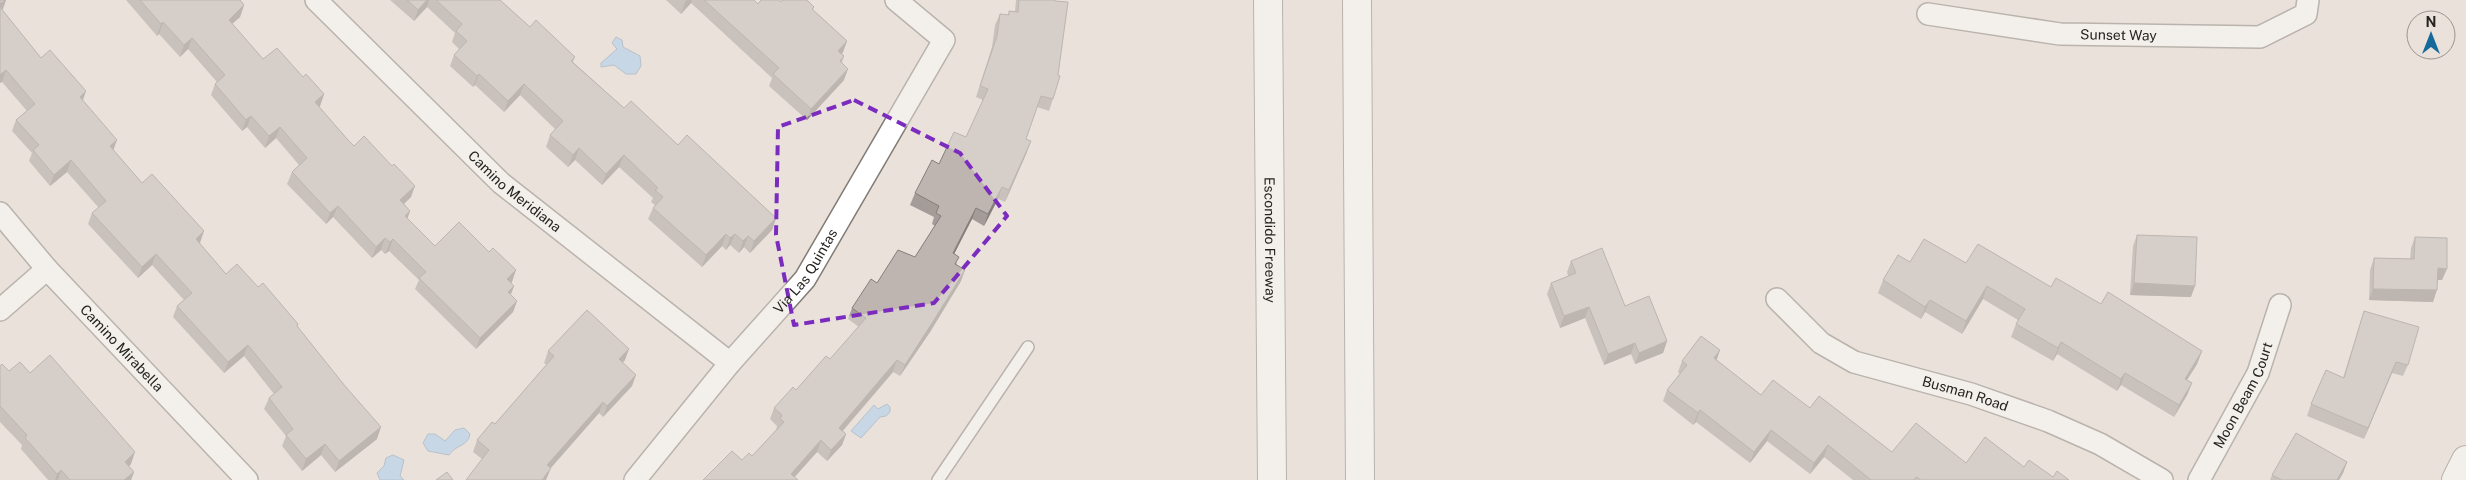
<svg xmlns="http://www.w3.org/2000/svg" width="2466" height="480" viewBox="0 0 2466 480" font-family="'Public Sans',sans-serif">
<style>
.water{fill:#a1cbf3;stroke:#7c99b4}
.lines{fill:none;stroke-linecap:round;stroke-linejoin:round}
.service-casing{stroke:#817b75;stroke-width:14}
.minor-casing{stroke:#817b75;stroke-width:24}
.secondary-casing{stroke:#817b75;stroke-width:30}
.motorway-casing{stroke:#817b75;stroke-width:30}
.service{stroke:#fff;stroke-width:11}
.minor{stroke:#fff;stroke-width:21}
.secondary{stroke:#fff;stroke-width:28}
.motorway{stroke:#fff;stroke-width:28}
.wall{fill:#a39c98}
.shaded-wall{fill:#857f7c}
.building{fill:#beb5b1;stroke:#857f7c}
.marked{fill:none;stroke:#7b2cbf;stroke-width:4;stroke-dasharray:10 6;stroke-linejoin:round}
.labels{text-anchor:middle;stroke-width:5;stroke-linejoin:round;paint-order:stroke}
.street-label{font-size:14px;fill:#252320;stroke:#e9e1da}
</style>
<rect width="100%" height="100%" fill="#e9e1da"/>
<g class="water">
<polygon points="616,37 622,40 623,47 640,56 641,66 636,74 626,74 614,65 601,67 601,63 617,49 612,43"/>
<polygon points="887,404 890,407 890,412 886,416 880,417 861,438 851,431 874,405 878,409"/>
<path d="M 464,428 L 470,434 C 468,447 456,444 449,455 L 428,451 L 423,443 L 428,434 L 435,434 L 445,441 L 455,430 Z"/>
<polygon points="393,455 404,460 400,476 404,480 380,480 377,473 384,466 386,458"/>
</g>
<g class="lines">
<g class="service-casing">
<polyline id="service" points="938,480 1028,347"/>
</g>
<g class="minor-casing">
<g id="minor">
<path id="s1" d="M 316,0 L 501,183 L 730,363"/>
<path id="s2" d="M 1928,14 L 2060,34 L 2260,37 L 2306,14 L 2308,0"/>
<path id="s3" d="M 0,213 L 47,269 L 247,480"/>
<path id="s4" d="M 1777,299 L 1821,343 L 1854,362 L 1971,394 L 2048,421 L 2100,444 L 2162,480"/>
<polyline points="0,310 47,269"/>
<path id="s5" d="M 635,480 L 730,363 L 805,279 L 944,40 L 896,0"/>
<path id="s6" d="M 2199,480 L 2258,373 L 2280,305"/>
</g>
</g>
<g class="secondary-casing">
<polyline id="secondary" points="2456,480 2466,460"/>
</g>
<g class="motorway-casing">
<g id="motorway">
<path id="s7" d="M 1268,0 L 1272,480"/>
<polyline points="1357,0 1360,480"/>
</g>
</g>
<use href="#service" class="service"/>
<use href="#minor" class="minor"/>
<use href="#secondary" class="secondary"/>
<use href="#motorway" class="motorway"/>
</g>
<g class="wall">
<polygon points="0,0 6,0 2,10 41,58 83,100 113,150 142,183 200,243 199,243 226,274 258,287 298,327 377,439 335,472 321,455 302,471 282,446 286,436 264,409 269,398 274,394 244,356 224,373 173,317 177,306 184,300 152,265 138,278 88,224 92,213 99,208 67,172 50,186 29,161 32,153 12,131 16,120 27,111 2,82"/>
<polygon points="126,0 240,0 244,5 240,17 232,24 263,59 303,77 324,94 320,106 319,107 348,140 411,197 404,204 410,211 407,219 435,246 512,282 511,283 514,286 510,295 517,301 513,312 476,349 415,289 419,280 389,251 385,254 381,250 372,258 333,217 326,224 287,184 292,172 299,165 276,138 265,148 247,127 242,131 211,95 215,84 217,82 188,49 180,57 159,34 157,36"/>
<polygon points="390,0 500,0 530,27 575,57 573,62 624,108 678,145 776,218 772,230 750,253 744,247 739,253 730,245 726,250 722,246 702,267 648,219 653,208 655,205 651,202 653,198 619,167 602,185 575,160 568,167 546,147 550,135 555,129 520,95 504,112 475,85 473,87 450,66 454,55 459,49 452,42 455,33 427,7 414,21"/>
<polygon points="666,0 754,0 758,4 781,2 814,7 813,10 847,41 843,52 842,54 844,56 842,63 844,80 807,120 769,86 772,78 691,3 681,14"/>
<polygon points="1016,0 1055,0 1053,99 1049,111 1037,107 1026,139 1027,152 1005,202 998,199 984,226 972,219 954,254 961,281 930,332 900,376 893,372 843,431 846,434 842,445 827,461 817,452 794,477 742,460 752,456 776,430 777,426 770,419 774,408 796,390 830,359 859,327 848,319 852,308 877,283 915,257 935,226 932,224 934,217 910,205 915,193 939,164 966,137 983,100 976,97 992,47 995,25 1000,14 1008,15 1009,11 1015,12"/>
<polygon points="2137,235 2191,297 2130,295 2133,246"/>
<polygon points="2415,237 2442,280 2438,280 2433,302 2369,300 2370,270 2374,258 2410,259 2411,248"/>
<polygon points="1571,261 1667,341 1663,353 1635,364 1631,354 1604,365 1585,318 1560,328 1547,294 1551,283 1568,276 1567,272"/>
<polygon points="1910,262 1966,263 2051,287 2101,304 2202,351 2197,364 2187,380 2192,383 2187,395 2174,417 2121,385 2117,391 2057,354 2053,361 2011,337 2016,324 2018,320 1983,299 1962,334 1925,312 1921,319 1878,293 1883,280"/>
<polygon points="2364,311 2408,365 2403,376 2392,373 2364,439 2307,416 2311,404 2343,378"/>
<polygon points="548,351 625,360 623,362 632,386 603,417 599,413 550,468 482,459 473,452 477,440 495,424 547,365 544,363"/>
<polygon points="1716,360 1761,395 1810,408 1892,452 1966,463 2024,467 2053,477 2069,480 1853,480 1824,457 1810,474 1767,441 1750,463 1696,422 1693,425 1663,401 1667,390 1680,374 1678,372 1682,361"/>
<polygon points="0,366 9,371 30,373 131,464 129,466 134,472 131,480 48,480 21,449 22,445 0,422"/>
<polygon points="2347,462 2343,473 2339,480 2270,480 2272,475"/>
</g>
<g class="shaded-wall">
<polygon points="5,0 6,0 3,9 0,12 0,4"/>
<polygon points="427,0 429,0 427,7 414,21 418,10"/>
<polygon points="687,0 692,0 691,3 681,14 685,2"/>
<polygon points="244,5 240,17 224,31 229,20"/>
<polygon points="163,22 159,34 157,36 161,24"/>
<polygon points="192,38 188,49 180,57 184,45"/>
<polygon points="847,41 843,52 834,62 838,51"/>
<polygon points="848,69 844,80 807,120 811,109"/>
<polygon points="6,70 2,82 0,83 0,75"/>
<polygon points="479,74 475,85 473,87 477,76"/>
<polygon points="524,84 520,95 504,112 508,101"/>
<polygon points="86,91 82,103 80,97"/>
<polygon points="324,94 320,106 311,114 315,102"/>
<polygon points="251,116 247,127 242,131 246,120"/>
<polygon points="280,127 276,138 265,148 269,136"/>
<polygon points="117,140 113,151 110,146"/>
<polygon points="1031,141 1027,152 1005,202 1009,190"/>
<polygon points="579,148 575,160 568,167 573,155"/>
<polygon points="624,155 619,167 602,185 606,174"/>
<polygon points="71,160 67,172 50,186 54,175"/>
<polygon points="415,186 411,197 396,211 400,200"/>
<polygon points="1002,187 998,199 984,226 988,214"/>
<polygon points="338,206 333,217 326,224 330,213"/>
<polygon points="976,208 972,219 949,264 953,253"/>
<polygon points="410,211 406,222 405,216"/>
<polygon points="776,218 772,230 750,253 754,241"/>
<polygon points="204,231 200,243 191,251 196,239"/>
<polygon points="726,234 722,246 702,267 706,255"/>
<polygon points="735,234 730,245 726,250 730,238"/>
<polygon points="748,236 744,247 739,253 743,241"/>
<polygon points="385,238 381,250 372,258 376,247"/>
<polygon points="393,239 389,251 385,254 390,242"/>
<polygon points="156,254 152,265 138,278 142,267"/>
<polygon points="2438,268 2447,269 2442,280 2434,280"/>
<polygon points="516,270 512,282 503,291 507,279"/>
<polygon points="965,270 961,281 930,332 900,376 905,365"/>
<polygon points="2134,283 2195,286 2191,297 2130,295"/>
<polygon points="514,286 510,297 508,292"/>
<polygon points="1987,286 1983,299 1962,334 1966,321"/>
<polygon points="2373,289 2437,290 2433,302 2369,300"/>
<polygon points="1930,300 1925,312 1921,319 1925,307"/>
<polygon points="517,301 513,312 476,349 480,338"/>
<polygon points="1589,307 1585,318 1560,328 1564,316"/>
<polygon points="1667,341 1663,353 1635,364 1639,353"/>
<polygon points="2061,342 2057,354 2053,361 2058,348"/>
<polygon points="1635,343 1631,354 1604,365 1608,354"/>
<polygon points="248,345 244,356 224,373 228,362"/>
<polygon points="629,349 625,360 615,370 619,359"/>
<polygon points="1720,350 1716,362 1714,358"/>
<polygon points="2202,351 2197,364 2180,391 2185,379"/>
<polygon points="897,360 893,372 835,439 839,428"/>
<polygon points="2396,362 2392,373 2364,439 2368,428"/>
<polygon points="2125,373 2121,385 2117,391 2121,379"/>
<polygon points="636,375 632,386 603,417 607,406"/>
<polygon points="2192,383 2187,395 2174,417 2179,405"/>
<polygon points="603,402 599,413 543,477 547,465"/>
<polygon points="1700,410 1696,422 1693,425 1698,413"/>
<polygon points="381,427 377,439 335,472 339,461"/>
<polygon points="1771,430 1767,441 1750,463 1754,452"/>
<polygon points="846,434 842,445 827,461 831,450"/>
<polygon points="821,440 817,452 792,480 791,474"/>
<polygon points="325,444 321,455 302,471 306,459"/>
<polygon points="1828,445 1824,457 1810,474 1814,463"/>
<polygon points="135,452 131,464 121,473 125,462"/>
<polygon points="2347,462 2343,473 2339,480 2337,480"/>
<polygon points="551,468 546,480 542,480"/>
<polygon points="61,470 58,480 55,480 57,474"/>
<polygon points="134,472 131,480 124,480"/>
</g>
<g class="building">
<polygon points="0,0 5,0 0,4"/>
<polygon points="140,0 240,0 244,5 229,20 263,59 277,48 303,77 306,74 324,94 315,102 348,140 354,146 364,136 392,166 394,164 415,186 400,200 410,211 405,216 435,246 459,222 489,252 493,248 516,270 507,279 514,286 508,292 517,301 480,338 419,278 426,272 393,239 390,242 385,238 376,247 338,206 330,213 292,172 307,158 280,127 269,136 251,116 246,120 215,84 225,75 192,38 184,45 163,22 161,24"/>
<polygon points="407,0 427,0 418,10"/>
<polygon points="436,0 500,0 530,27 536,20 575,57 571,61 624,108 631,101 678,145 687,135 776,218 754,241 748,236 743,241 735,234 730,238 726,234 706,255 653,208 663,197 655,190 658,188 624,155 606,174 579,148 573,155 550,135 563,121 524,84 508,101 479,74 477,76 454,55 467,41 456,31 462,24"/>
<polygon points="704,0 754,0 758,4 761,0 779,0 781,2 782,0 807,0 814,7 812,9 847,41 838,51 844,56 840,61 848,69 811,109 773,74 779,68"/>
<polygon points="1019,0 1055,0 1055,1 1068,2 1058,75 1060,76 1053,99 1041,96 1026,139 1031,141 1009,190 1002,187 988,214 976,208 953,253 959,257 955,264 965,270 934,320 905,365 897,360 839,428 846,434 831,450 821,440 791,474 798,480 703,480 732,451 742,460 749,453 752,456 784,422 780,419 782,415 774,408 793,387 796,390 826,356 830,359 866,318 852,308 871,279 877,283 898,250 915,257 941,216 936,213 939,206 915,193 932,160 939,164 954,132 966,137 988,89 980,86 997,36 1000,14 1009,15 1009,11 1018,12"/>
<polygon points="0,7 41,58 50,50 86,91 80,97 117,140 110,146 142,183 152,174 204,231 196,239 226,274 237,264 258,287 263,283 298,324 297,326 345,386 381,427 339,461 325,444 306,459 286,435 293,429 269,398 282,387 248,345 228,362 177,306 192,293 156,254 142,267 92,213 106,201 71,160 54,175 33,150 39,145 16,120 35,104 6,70 0,75"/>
<polygon points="2137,235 2197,237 2195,286 2134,283"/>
<polygon points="2415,237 2447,238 2447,269 2438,268 2437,290 2373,289 2374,258 2414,259"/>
<polygon points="1924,239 1966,263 1978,244 2051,287 2056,278 2101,304 2108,292 2202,351 2185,379 2192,383 2179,405 2125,373 2121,379 2061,342 2058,348 2016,324 2025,309 1987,286 1966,321 1930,300 1925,307 1883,280 1898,255 1910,262"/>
<polygon points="1602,248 1625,306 1649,296 1667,341 1639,353 1635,343 1608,354 1589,307 1564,316 1551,283 1576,273 1571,261"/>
<polygon points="587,310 629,349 619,359 636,375 607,406 603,402 547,465 551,468 542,480 466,480 489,450 477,440 492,422 495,424 554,356 548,351"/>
<polygon points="2364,311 2419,327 2408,365 2396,362 2368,428 2311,404 2326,370 2344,378"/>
<polygon points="1701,336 1720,350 1714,358 1761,395 1773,380 1810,408 1819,396 1892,452 1916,423 1966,463 1985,437 2024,467 2029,460 2053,477 2057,471 2069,480 1921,480 1916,477 1913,480 1871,480 1828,445 1814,463 1771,430 1754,452 1700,410 1698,413 1667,390 1687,365 1682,361"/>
<polygon points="50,355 135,452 125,462 134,472 124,480 70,480 61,470 57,474 25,438 27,435 0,406 0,366 2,364 9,371 20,362 30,373"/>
<polygon points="2296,433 2347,462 2337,480 2282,480 2272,475"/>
<polygon points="447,472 453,480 436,480"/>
</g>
<path d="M0 0H2466V480H0ZM 854,100 L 960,153 L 1007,216 L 934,303 L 794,325 L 776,235 L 778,127 Z" fill="#e9e1da" fill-opacity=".55" fill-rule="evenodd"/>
<path class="marked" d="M 854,100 L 960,153 L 1007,216 L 934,303 L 794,325 L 776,235 L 778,127 Z"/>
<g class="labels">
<g class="street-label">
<text dy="5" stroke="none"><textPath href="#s2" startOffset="192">Sunset Way</textPath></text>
<text dy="5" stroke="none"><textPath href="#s1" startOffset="276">Camino Meridiana</textPath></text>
<text dy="5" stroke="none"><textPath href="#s7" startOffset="240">Escondido Freeway</textPath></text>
<text dy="5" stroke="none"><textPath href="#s5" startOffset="270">Via Las Quintas</textPath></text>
<text dy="5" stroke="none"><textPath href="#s3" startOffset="182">Camino Mirabella</textPath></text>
<text dy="5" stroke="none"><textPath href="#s4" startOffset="216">Busman Road</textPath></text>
<text dy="5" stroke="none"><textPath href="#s6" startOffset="96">Moon Beam Court</textPath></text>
</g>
</g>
<g transform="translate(2431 35)"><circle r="24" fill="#e9e1da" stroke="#9b9590"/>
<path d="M0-4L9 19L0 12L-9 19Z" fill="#156a9b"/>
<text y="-8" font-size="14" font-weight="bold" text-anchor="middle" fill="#252320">N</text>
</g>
</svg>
